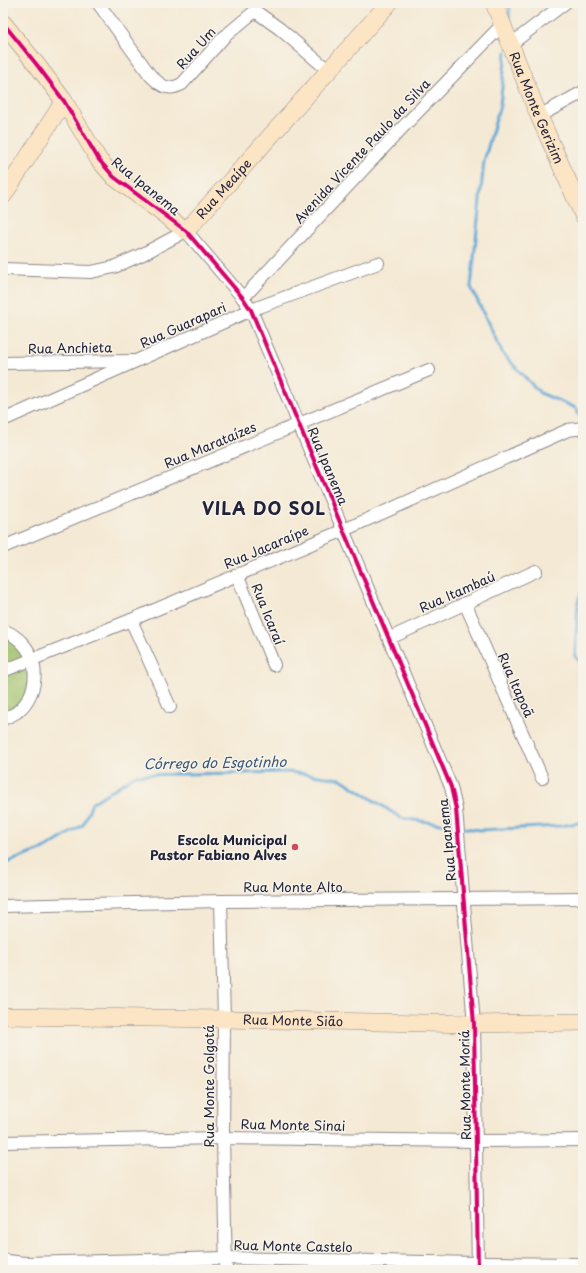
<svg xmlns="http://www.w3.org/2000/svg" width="586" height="1273" viewBox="0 0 586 1273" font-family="'Playpen Sans',sans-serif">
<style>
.green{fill:#9ec069;stroke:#607152}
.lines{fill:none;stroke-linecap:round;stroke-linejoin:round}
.stream{stroke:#5fa8d7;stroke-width:3}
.street-casing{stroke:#8b8688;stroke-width:14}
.secondary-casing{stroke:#8b8688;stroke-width:18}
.street{stroke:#fff;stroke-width:12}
.secondary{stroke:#fce5c4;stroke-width:17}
.cycleway-casing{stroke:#f7f3e8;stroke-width:6}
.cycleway{stroke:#d6006c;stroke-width:4}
.poi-dot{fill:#d1495b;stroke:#f7f3e8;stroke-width:1.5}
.labels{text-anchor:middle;stroke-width:3;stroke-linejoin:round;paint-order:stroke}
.street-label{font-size:13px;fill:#22223b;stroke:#f7f3e8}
.poi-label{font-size:13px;font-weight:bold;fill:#22223b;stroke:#f7f3e8;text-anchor:end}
.water-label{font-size:14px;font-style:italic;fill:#3a5879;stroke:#f7f3e8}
.district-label{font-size:17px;font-weight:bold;letter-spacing:1px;fill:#22223b;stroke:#f7f3e8}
</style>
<rect width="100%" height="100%" fill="#f7f3e8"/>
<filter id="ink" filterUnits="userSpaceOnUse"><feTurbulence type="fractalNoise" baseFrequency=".025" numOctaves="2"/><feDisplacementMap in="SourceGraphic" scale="8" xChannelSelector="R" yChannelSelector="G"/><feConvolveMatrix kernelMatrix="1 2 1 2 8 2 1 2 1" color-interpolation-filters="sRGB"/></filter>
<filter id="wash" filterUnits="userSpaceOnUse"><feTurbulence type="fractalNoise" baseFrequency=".012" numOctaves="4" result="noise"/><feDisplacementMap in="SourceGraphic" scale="16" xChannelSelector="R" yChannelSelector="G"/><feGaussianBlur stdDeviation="0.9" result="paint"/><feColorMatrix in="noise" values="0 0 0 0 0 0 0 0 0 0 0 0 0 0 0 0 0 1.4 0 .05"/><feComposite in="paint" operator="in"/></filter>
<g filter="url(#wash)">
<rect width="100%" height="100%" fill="#f4e9d4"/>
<polygon class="green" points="3,635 21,646 32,673 24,701 3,716"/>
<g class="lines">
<g class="stream">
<polyline points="509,18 510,3"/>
<polyline points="506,52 500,105 484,161 471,287 503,354 540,393 576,408 581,419"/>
<polyline points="583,589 578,602 575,656 583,665"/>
<polyline points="466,828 480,830 561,826 583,822"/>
<polyline points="3,864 44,849 83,825 92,803 136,775 289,772 341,779 401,818 448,825"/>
</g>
</g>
</g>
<g filter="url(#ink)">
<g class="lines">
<g class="street-casing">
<g id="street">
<path d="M 98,3 L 150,75 C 160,85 167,92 182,84 L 224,37 L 255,11 L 280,29 L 329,71"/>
<polyline points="511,44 565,3"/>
<polyline points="539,116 583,92"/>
<polyline points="3,269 91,272 114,267 143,254 186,231 243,298 251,310 451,787 456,809 474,1024 478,1270"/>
<polyline points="243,298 402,128 503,24"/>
<polyline points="3,363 132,361"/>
<polyline points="3,420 251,310 378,263"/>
<polyline points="3,547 429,370"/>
<polyline points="237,575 274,665"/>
<polyline points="465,603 542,778"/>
<polyline points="131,620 170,707"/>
<path d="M 3,630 C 7,632 11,633 14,636 C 41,654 41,692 17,712 C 13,715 7,717 3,719"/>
<polyline points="390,638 536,571"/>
<polyline points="3,671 131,620 344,530 568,430 583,428"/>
<polyline points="221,901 224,1019 223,1138 226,1270"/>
<polyline points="3,906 221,901 583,898"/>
<polyline points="3,1142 223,1138 476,1141 583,1140"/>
<polyline points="3,1259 7,1261 25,1263 226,1258 478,1263 583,1264"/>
</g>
</g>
<g class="secondary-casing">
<g id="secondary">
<path id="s1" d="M 494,3 L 539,116 L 583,215"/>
<path id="s2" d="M 3,23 L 37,65 L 64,101 L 99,160 L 114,177 L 186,231 L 389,3"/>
<polyline points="3,196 64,101"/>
<path id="s3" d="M 3,1016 L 224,1019 L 474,1024 L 583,1022"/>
</g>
</g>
<use href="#street" class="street"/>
<use href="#secondary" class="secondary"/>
<g class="cycleway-casing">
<polyline id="cycleway" points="3,23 37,65 64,101 99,160 114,177 186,231 243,298 251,310 451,787 456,809 474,1024 478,1270"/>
</g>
<use href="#cycleway" class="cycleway"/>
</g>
</g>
<circle class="poi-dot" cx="295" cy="847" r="4"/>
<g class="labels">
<g class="street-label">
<text transform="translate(196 48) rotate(-48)" y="5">Rua Um</text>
<text dy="5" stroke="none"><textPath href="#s1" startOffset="113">Rua Monte Gerizim</textPath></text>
<text transform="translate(362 151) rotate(-47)" y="5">Avenida Vicente Paulo da Silva</text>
<text transform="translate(146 186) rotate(39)" y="5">Rua Ipanema</text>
<text dy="5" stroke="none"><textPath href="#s2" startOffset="337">Rua Meaípe</textPath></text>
<text transform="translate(183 325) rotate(-24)" y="5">Rua Guarapari</text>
<text transform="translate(70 348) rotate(-1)" y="5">Rua Anchieta</text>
<text transform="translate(210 445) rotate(-23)" y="5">Rua Marataízes</text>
<text transform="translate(328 466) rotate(67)" y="5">Rua Ipanema</text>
<text transform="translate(266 547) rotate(-23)" y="5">Rua Jacaraípe</text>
<text transform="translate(457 592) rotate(-24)" y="5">Rua Itambaú</text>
<text transform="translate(268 614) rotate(68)" y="5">Rua Icaraí</text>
<text transform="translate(516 685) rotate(66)" y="5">Rua Itapoã</text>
<text transform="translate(447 840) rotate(-96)" y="5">Rua Ipanema</text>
<text x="293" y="892">Rua Monte Alto</text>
<text dy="5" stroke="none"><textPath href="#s3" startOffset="290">Rua Monte Sião</textPath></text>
<text transform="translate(465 1085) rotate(-91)" y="5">Rua Monte Moriá</text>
<text transform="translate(209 1086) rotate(-90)" y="5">Rua Monte Golgotá</text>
<text transform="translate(293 1125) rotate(1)" y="5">Rua Monte Sinai</text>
<text transform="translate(293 1246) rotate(1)" y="5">Rua Monte Castelo</text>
</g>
<g class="poi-label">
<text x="287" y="845">Escola Municipal<tspan x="287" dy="15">Pastor Fabiano Alves</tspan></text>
</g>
<g class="water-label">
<text transform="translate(215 763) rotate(-1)" y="5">Córrego do Esgotinho</text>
</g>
<g class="district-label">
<text x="264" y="515">VILA DO SOL</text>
</g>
</g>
<rect width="586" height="1273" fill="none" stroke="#f7f3e8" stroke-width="16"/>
</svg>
